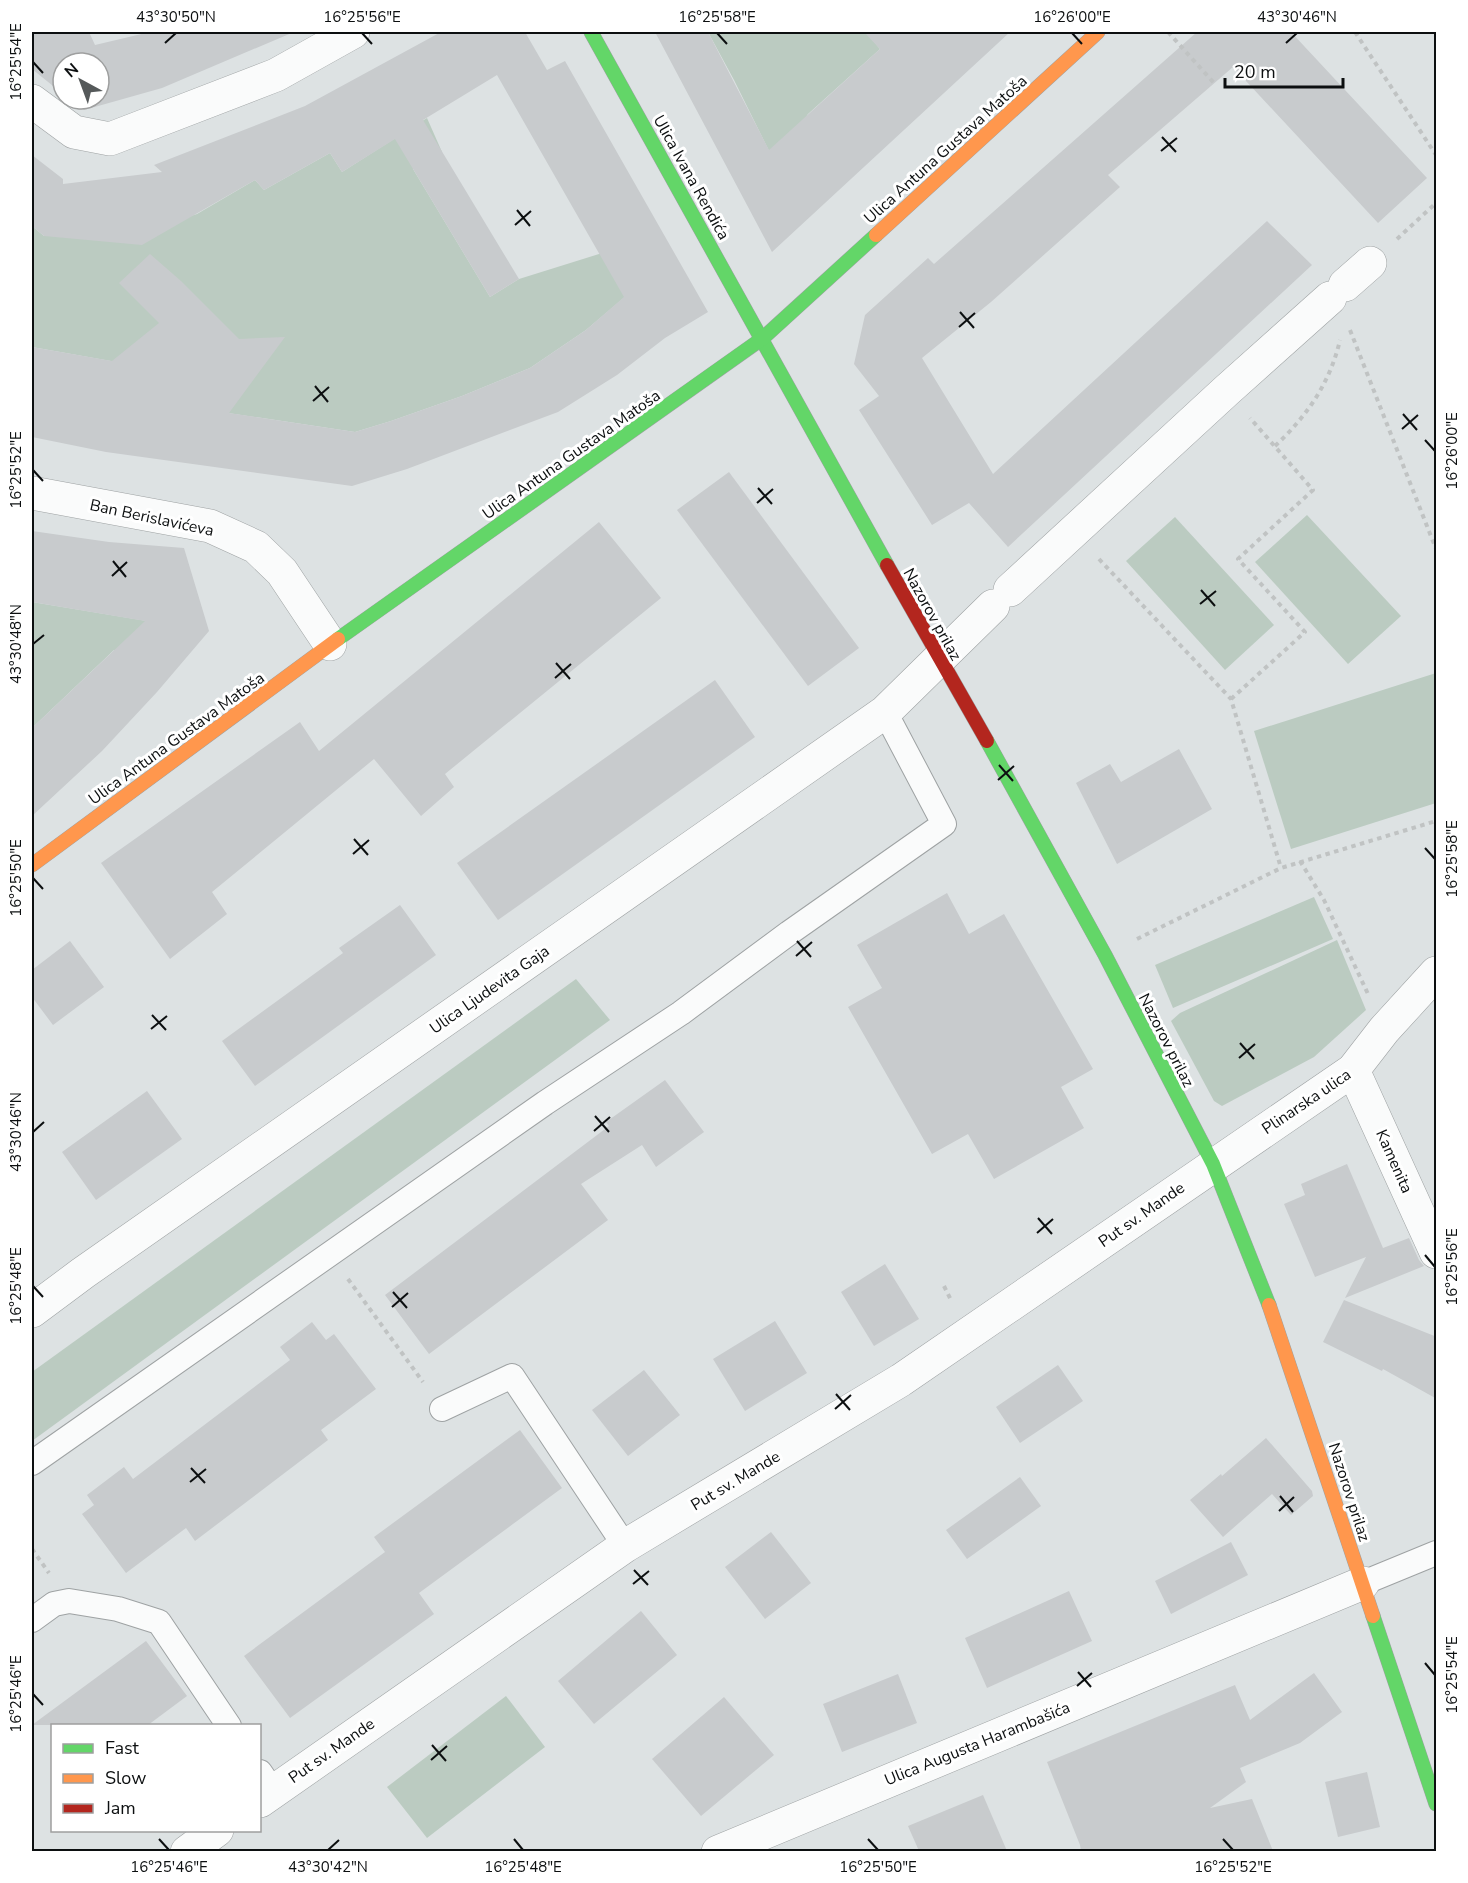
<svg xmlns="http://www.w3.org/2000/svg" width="1468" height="1883" viewBox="0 0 1468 1883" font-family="'Nunito Sans',sans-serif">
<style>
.green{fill:#bbcbc1}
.building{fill:#c8cbcd}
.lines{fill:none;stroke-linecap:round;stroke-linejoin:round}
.lane-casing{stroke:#9ea2a3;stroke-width:26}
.street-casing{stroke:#9ea2a3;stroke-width:34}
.fast-casing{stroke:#9ea2a3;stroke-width:15}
.slow-casing{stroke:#9ea2a3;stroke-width:15}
.jam-casing{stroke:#9ea2a3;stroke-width:15}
.path{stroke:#c0c3c3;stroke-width:4;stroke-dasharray:4.5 4.5;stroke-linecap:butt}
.lane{stroke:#fafbfb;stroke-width:24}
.street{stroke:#fafbfb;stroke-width:33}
.fast{stroke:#63d668;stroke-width:14}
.slow{stroke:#ff974d;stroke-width:14}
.jam{stroke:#b3261e;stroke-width:14}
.ticks{fill:none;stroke:#0c0f10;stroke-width:2}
.labels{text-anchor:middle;stroke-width:6;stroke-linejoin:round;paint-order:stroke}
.street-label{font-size:16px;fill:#0c0f10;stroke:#fff}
.neatline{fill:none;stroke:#0c0f10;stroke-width:2}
.ticks-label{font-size:15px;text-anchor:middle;fill:#0c0f10}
</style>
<rect width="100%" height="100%" fill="#dde2e3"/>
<g class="green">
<polygon points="708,32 875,32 870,37 880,49 808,114 775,163 734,80"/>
<polygon points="427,118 442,152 413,169 490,297 519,279 599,254 623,239 633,290 586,330 530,368 462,396 391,421 355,432 115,396 122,363 32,347 32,226 44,236 140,232 197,214 255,180 264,190 330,153 342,172"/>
<polygon points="1307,515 1401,616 1348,664 1255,562"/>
<polygon points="1175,517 1274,625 1225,670 1126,561"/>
<polygon points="32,602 159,623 125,660 114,650 32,728"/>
<polygon points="1436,673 1436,803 1291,849 1254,731"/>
<polygon points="1314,897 1333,939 1173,1008 1155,965"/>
<polygon points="1337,940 1366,1010 1314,1057 1222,1106 1214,1101 1171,1021 1180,1013"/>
<polygon points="576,979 610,1020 32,1441 32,1372"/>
<polygon points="506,1696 545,1747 427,1838 387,1787"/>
</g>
<g class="building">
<polygon points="32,32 89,32 95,45 150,32 294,32 162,88 84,110 70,99 99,99 99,63 63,63 63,94 32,69"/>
<polygon points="441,32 525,32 547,70 565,61 708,312 665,338 617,375 558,412 407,469 352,486 106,452 32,437 32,347 112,361 159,323 119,283 150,254 181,281 239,339 285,337 229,413 355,432 391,421 462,396 530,368 586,330 624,297 497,75 423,120 519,279 490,297 395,139 342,172 330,153 264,190 255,180 142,245 44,236 32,226 32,155 63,179 63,184 162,172 154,165 305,106"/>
<polygon points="655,32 708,32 769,150 880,49 864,32 1010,32 772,252"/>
<polygon points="1197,32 1291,32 1427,178 1378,223 1233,67 1108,175 1120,187 991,302 922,358 993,474 1267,221 1312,265 1008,547 969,503 932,525 859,410 879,396 854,364 865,315 928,258 934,264"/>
<polygon points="729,472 859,648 808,686 677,510"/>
<polygon points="599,522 661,598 445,774 454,787 421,816 374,759 212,892 227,914 170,959 101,863 300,722 319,751"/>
<polygon points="32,531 109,542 184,548 209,631 157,692 102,751 32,816 32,728 145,621 32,602"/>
<polygon points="715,680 755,737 498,920 457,863"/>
<polygon points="1179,749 1212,809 1117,864 1076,783 1110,764 1121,782"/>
<polygon points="947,893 969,934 1004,914 1093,1069 1061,1087 1084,1128 994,1179 968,1134 932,1154 848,1007 882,988 857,945"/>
<polygon points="400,905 436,955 255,1086 222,1041 343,953 339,948"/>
<polygon points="70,941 104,987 53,1025 32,997 32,970"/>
<polygon points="665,1080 704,1132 656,1167 642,1145 581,1184 608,1220 429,1354 385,1295 609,1126 606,1122"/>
<polygon points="147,1091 182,1139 96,1200 62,1152"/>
<polygon points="1347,1164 1383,1248 1409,1238 1419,1260 1424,1266 1345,1298 1366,1257 1315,1277 1284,1204 1305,1195 1301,1184"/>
<polygon points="885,1264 919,1319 874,1346 841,1292"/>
<polygon points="1344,1300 1437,1337 1437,1399 1383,1369 1382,1371 1323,1342"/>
<polygon points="775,1321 807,1373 745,1411 713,1359"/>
<polygon points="312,1322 326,1340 334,1334 376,1389 321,1430 328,1440 195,1541 186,1528 126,1573 82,1514 94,1505 87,1495 124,1467 133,1479 290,1360 280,1347"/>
<polygon points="1058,1365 1083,1401 1020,1443 996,1407"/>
<polygon points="644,1370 680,1415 628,1456 592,1410"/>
<polygon points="520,1430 562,1488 419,1593 434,1614 290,1718 244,1656 385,1552 374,1537"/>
<polygon points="1266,1438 1312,1491 1313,1496 1291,1515 1272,1494 1223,1537 1190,1500 1221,1474 1222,1476"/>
<polygon points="1020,1477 1041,1506 967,1559 946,1530"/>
<polygon points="771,1532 811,1583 765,1619 725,1567"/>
<polygon points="1231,1542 1248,1575 1171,1614 1155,1581"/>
<polygon points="1069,1591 1092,1641 987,1688 965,1638"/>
<polygon points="641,1611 677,1655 594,1724 558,1681"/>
<polygon points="146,1641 187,1696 148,1725 32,1725"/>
<polygon points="1314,1673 1342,1712 1300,1743 1240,1768 1246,1782 1210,1808 1252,1799 1273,1851 1081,1851 1080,1845 1047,1762 1235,1685 1250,1720"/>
<polygon points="898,1674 917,1723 842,1752 823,1704"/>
<polygon points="724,1697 774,1755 701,1816 652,1759"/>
<polygon points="1367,1772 1380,1827 1338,1837 1325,1782"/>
<polygon points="983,1795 1007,1851 919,1851 908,1826"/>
</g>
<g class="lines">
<g class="lane-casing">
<g id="lane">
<polyline points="442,1409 512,1376 625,1546"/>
<polyline points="32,1463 545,1103 681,1013 789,933 944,824 885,712"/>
<polyline points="1363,1583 1436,1553"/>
<polyline points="32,1620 54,1604 69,1601 118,1609 159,1622 229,1726"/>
<polyline points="260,1772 273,1791"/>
</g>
</g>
<g class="street-casing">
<g id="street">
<polyline points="32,101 74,132 110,139 276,75 353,32"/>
<polyline points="1345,285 1370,263"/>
<polyline points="32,493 210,526 256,547 282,572 330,644"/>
<polyline points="1010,590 1226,391 1330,298"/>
<polyline points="1353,1070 1436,1252"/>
<polyline points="32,1311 83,1273 885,712 993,606"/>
<polyline points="260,1801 625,1546 901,1380 1353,1070 1384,1030 1436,973"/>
<polyline points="187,1852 217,1830"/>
<polyline points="718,1852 1363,1583"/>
</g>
</g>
<g class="fast-casing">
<g id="fast">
<polyline points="591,32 887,565"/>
<polyline points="338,639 763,338 876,235"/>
<polyline points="987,741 1105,955 1213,1164 1269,1305"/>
<polyline points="1373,1616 1436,1804"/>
</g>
</g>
<g class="slow-casing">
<g id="slow">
<polyline points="876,235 1098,32"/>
<polyline points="32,865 338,639"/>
<polyline points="1269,1305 1373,1616"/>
</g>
</g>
<g class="jam-casing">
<polyline id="jam" points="887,565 987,741"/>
</g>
<g class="path">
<polyline points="1168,32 1214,83"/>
<polyline points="1355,32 1436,155"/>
<polyline points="1397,239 1436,203"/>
<polyline points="1350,330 1436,549"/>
<path d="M 1275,446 C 1307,416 1330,383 1340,340"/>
<polyline points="1099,559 1231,699 1281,868"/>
<polyline points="1231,699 1305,632 1238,559 1313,490 1250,418"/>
<polyline points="1300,861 1324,900 1368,994"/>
<polyline points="1137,939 1281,868 1436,821"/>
<polyline points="348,1279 423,1382"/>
<polyline points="944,1286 952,1302"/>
<polyline points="32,1549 49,1573"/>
</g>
<use href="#lane" class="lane"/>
<use href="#street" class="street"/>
<use href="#fast" class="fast"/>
<use href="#slow" class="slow"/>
<use href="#jam" class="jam"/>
</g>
<path class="ticks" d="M 362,33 L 372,44M 717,33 L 727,44M 1072,33 L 1082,44M 165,43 L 176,33M 1286,43 L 1297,33M 33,62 L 43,73M 1162,137 L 1176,152M 1161,151 L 1177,138M 517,210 L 530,226M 515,225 L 531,211M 960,312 L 974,328M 959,327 L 975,313M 315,386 L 328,402M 313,401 L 329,387M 1403,414 L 1417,430M 1402,429 L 1418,415M 1425,440 L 1435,451M 33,470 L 43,481M 758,488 L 772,504M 757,503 L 773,489M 113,561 L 126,577M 112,576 L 127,562M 1201,590 L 1215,606M 1200,604 L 1216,591M 33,644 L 44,635M 556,663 L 570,679M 555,678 L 571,664M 999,765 L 1013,781M 998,780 L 1014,766M 354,839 L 368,855M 1425,848 L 1435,859M 353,854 L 369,840M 33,878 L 43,889M 797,941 L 811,957M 796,956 L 812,942M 152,1015 L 166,1030M 151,1029 L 167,1016M 1240,1043 L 1254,1059M 1239,1058 L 1255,1044M 595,1116 L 609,1132M 594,1131 L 610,1117M 33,1132 L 44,1122M 1038,1218 L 1052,1234M 1037,1233 L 1053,1219M 1425,1255 L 1435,1267M 33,1286 L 43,1297M 393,1292 L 407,1308M 392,1307 L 408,1293M 836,1394 L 850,1410M 835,1409 L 851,1395M 191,1468 L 205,1483M 190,1482 L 206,1469M 1280,1496 L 1293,1512M 1279,1511 L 1294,1497M 634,1570 L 648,1585M 633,1584 L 649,1571M 1425,1663 L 1435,1675M 1078,1672 L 1091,1687M 1077,1686 L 1092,1673M 33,1694 L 43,1705M 432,1745 L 446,1761M 431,1760 L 447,1746M 159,1839 L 169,1850M 514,1839 L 523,1850M 868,1839 L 878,1850M 1223,1839 L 1233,1850M 328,1850 L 339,1840"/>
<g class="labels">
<g class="street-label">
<text transform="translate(945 149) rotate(-42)" y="6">Ulica Antuna Gustava Matoša</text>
<text transform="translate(692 177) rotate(61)" y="6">Ulica Ivana Rendića</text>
<text transform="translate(571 454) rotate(-35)" y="6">Ulica Antuna Gustava Matoša</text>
<text transform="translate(152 517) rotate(12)" y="6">Ban Berislavićeva</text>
<text transform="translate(933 614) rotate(61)" y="6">Nazorov prilaz</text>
<text transform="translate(176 738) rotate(-36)" y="6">Ulica Antuna Gustava Matoša</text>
<text transform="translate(489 989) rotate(-35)" y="6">Ulica Ljudevita Gaja</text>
<text transform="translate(1167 1040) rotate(63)" y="6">Nazorov prilaz</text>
<text transform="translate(1306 1101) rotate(-34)" y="6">Plinarska ulica</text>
<text transform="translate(1395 1161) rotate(66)" y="6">Kamenita</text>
<text transform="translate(1141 1214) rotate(-35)" y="6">Put sv. Mande</text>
<text transform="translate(735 1480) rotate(-31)" y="6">Put sv. Mande</text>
<text transform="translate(1350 1492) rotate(72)" y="6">Nazorov prilaz</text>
<text transform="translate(977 1743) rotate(-22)" y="6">Ulica Augusta Harambašića</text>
<text transform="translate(331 1750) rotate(-35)" y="6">Put sv. Mande</text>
</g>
</g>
<rect width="1468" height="1883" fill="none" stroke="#ffffff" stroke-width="66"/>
<rect x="51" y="1724" width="210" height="108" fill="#ffffff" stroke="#9e9f9f" stroke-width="1.5"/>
<rect x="63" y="1744" width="30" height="9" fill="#63d668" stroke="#9e9f9f" stroke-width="1.5"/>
<text x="105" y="1754" font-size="18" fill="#0c0f10">Fast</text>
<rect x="63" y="1774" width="30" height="9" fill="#ff974d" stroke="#9e9f9f" stroke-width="1.5"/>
<text x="105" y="1784" font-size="18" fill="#0c0f10">Slow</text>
<rect x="63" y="1804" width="30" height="9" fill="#b3261e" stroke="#9e9f9f" stroke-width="1.5"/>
<text x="105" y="1814" font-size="18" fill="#0c0f10">Jam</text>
<g transform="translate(81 81) rotate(319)"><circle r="28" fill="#ffffff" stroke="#9e9f9f" stroke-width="1.5"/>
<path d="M0-4.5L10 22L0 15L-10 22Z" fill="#55595a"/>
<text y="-9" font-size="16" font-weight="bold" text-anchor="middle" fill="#0c0f10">N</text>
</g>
<path d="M1225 78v9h118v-9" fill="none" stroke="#0c0f10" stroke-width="3"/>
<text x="1234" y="78" font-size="18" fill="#0c0f10" stroke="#ffffff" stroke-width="4.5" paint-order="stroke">20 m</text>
<rect x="33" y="33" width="1402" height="1817" class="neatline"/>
<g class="ticks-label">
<text x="176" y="22">43°30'50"N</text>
<text x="362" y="22">16°25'56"E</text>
<text x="717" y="22">16°25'58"E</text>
<text x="1072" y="22">16°26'00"E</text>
<text x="1297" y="22">43°30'46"N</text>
<text transform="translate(16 62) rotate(-90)" y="5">16°25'54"E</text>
<text transform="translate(1452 451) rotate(-90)" y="5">16°26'00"E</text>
<text transform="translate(16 470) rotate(-90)" y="5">16°25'52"E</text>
<text transform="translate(16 644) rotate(-90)" y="5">43°30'48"N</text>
<text transform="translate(1452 859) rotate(-90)" y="5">16°25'58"E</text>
<text transform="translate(16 878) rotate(-90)" y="5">16°25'50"E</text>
<text transform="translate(16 1132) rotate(-90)" y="5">43°30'46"N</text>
<text transform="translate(1452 1267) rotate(-90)" y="5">16°25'56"E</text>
<text transform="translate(16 1286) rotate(-90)" y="5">16°25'48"E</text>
<text transform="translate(1452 1675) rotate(-90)" y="5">16°25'54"E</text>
<text transform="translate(16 1694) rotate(-90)" y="5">16°25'46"E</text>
<text x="169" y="1872">16°25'46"E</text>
<text x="328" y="1872">43°30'42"N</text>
<text x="523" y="1872">16°25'48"E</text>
<text x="878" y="1872">16°25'50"E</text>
<text x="1233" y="1872">16°25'52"E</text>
</g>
</svg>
